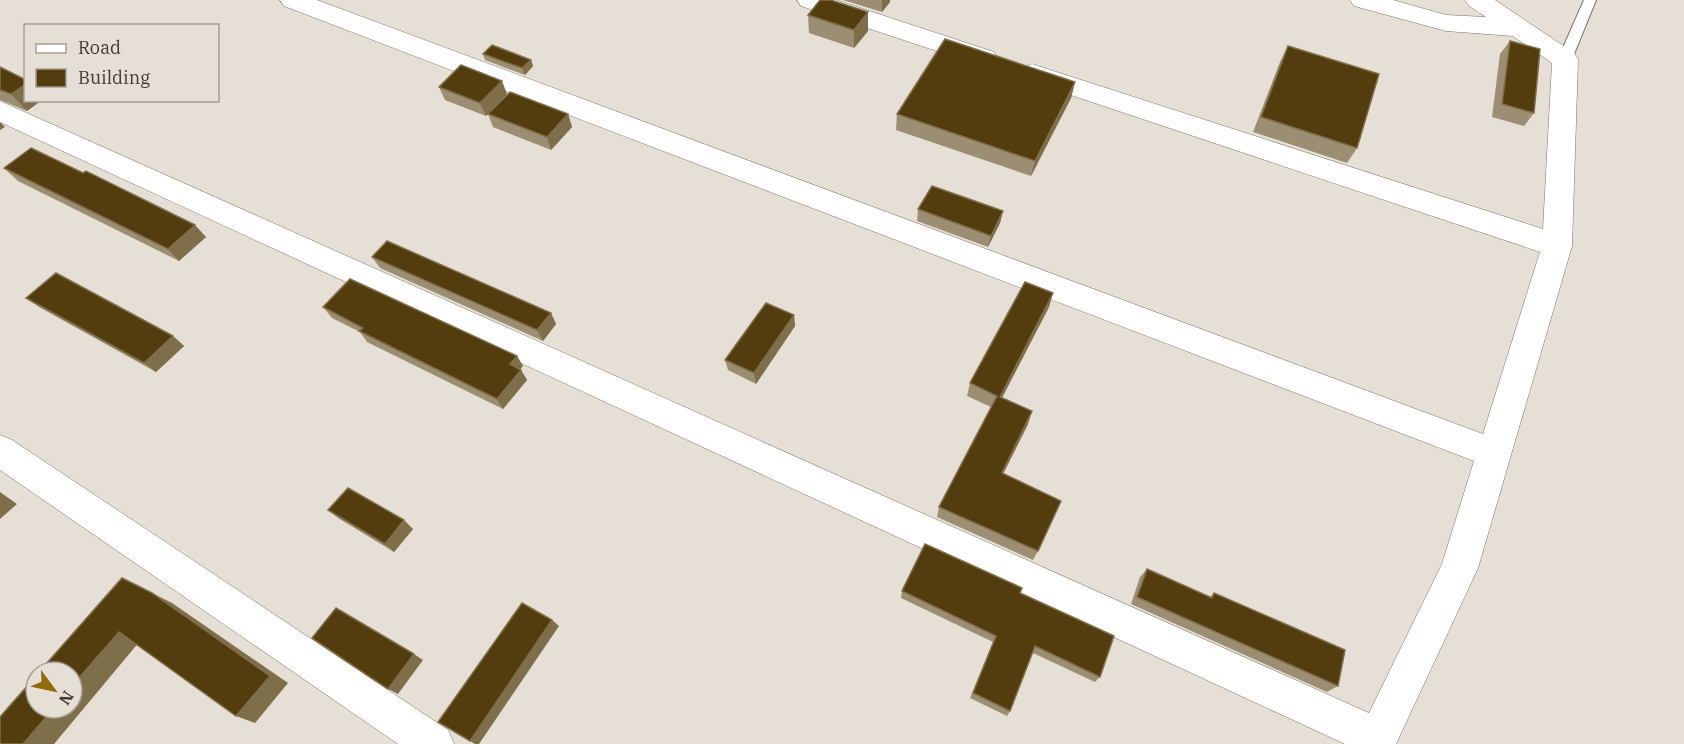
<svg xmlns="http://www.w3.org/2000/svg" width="1684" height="744" viewBox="0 0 1684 744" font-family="'IBM Plex Serif',serif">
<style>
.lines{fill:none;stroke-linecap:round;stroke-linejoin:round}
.service-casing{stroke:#7a756b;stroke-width:2}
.minor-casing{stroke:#7a756b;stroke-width:1}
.service{fill:#fff;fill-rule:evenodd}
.minor{fill:#fff;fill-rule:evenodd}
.wall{fill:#9c8e72}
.shaded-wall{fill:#7f6e4a}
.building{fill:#533d0f;stroke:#7f6e4a;stroke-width:1.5}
</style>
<rect width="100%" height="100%" fill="#e5dfd5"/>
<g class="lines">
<g class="service-casing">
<polygon id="service" points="1584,0 1596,0 1572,59 1570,62 1560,62 1558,59"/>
</g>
<g class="minor-casing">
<g id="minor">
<polygon points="280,0 317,0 1483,434 1540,252 1023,79 1019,73 1023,67 1032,64 1041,67 1543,229 1552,63 1513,36 1446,31 1354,6 1350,0 1393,0 1446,15 1486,17 1469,6 1465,0 1495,0 1574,53 1578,59 1572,246 1478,568 1396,744 1345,744 0,122 0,101 1369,713 1442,564 1474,461 284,6"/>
<polygon points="797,0 836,0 994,52 998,58 994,64 985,67 976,64 801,6"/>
<polygon points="0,435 12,440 448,730 454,744 398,744 0,470"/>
</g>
</g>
<use href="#service" class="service"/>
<use href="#minor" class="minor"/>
</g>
<g class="wall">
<polygon points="843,0 890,0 890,2 882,12"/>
<polygon points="868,12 868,31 854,48 809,33 808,15"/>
<polygon points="1510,41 1534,113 1524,126 1492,117 1500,54"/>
<polygon points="1288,46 1357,148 1347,163 1253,132 1280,62"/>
<polygon points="483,54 531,60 533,66 525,75 485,60"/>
<polygon points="0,67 26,100 42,100 27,111 0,100"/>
<polygon points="1075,82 1071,98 1031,176 896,130 897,114"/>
<polygon points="439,87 507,94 486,116 445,100"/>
<polygon points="488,114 568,114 572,127 551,150 493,127"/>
<polygon points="4,168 206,237 179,261 18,181"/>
<polygon points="918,209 1003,211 1000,223 988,247 917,221"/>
<polygon points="372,257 551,313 556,324 543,341 380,268"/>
<polygon points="1053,293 1049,307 1002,398 1028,424 1003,474 1038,551 1033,560 937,517 939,507 991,407 967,396 970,383"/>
<polygon points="26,298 173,336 184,346 156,372 39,307"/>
<polygon points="323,307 517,356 523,366 520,369 527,380 503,409 367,342 360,332 332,318"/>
<polygon points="794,315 795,326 756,384 728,370 725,360"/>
<polygon points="328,510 413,529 394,552 338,518"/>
<polygon points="1147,569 1210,597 1214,593 1338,686 1327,692 1131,604 1140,577"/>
<polygon points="902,591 1020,593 1100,677 1095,682 1033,653 1010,711 1007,716 970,698 993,642 901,598"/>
</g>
<g class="shaded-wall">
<polygon points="882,0 890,0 890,2 882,12"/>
<polygon points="868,12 868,31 854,48 854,30"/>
<polygon points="531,60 533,66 525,75 522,68"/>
<polygon points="502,81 507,94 486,116 480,103"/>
<polygon points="1075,82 1071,98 1031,176 1035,161"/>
<polygon points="26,84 26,100 42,100 27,111 11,94"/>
<polygon points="568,114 572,127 551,150 547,137"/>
<polygon points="0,122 5,127 0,130"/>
<polygon points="1003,211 1000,223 988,247 991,236"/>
<polygon points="195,225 206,237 179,261 168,249"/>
<polygon points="1053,293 1049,307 996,409 1000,397"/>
<polygon points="551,313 556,324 543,341 537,330"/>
<polygon points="794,315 795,326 756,384 754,373"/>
<polygon points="173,336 184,346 156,372 144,363"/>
<polygon points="517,356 523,366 516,374 510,364"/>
<polygon points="521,370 527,380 503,409 497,399"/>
<polygon points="1032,411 1028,424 998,484 1002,473"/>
<polygon points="0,492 17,504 0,519"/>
<polygon points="404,520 413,529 394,552 385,544"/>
<polygon points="122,578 172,603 288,683 255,723 236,716"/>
<polygon points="552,620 559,626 479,744 475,744 470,741"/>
<polygon points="119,632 140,641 54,744 23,744 54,708 72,708 72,686"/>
<polygon points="414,654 423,660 398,694 388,689"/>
</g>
<g class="building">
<polygon points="820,0 831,0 868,12 854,30 808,15"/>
<polygon points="945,39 1075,82 1035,161 897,114"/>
<polygon points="1510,41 1540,49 1534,113 1502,104"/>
<polygon points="492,45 531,60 522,68 483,54"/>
<polygon points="1288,46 1379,74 1357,148 1261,117"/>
<polygon points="461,65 502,81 480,103 439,87"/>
<polygon points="0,67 26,80 26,84 11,94 0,90"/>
<polygon points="510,92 568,114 547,137 488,114"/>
<polygon points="31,148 83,173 86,171 195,225 168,249 4,168"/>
<polygon points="932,186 1003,211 991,236 918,209"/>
<polygon points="387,241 551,313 537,330 372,257"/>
<polygon points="56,273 173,336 144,363 26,298"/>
<polygon points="350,279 517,356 510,364 521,370 497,399 359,331 363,328 323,307"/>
<polygon points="1025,282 1053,293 1000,397 1032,411 1002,473 1061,501 1038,551 939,507 997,396 970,383"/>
<polygon points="766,303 794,315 754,373 725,360"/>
<polygon points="348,488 404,520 385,544 328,510"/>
<polygon points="925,544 1022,588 1020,593 1114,636 1100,677 1035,646 1010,711 973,693 996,636 902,591"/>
<polygon points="1147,569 1212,598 1214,593 1345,650 1338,686 1137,597"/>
<polygon points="122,578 152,593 270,676 236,716 119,632 72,686 72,672 39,672"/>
<polygon points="522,603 552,620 470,741 438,722"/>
<polygon points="336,608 414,654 388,689 312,638"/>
<polygon points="36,676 36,708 54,708 23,744 0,744 0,717"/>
</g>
<rect x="24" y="24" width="195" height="78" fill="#e5dfd5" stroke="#a39e96" stroke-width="1.5"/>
<rect x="36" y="44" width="30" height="9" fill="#ffffff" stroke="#a39e96" stroke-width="1.5"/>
<text x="78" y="54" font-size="18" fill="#3f3c38">Road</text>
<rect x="36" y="69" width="30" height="18" fill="#533d0f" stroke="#a39e96" stroke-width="1.5"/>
<text x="78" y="84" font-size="18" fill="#3f3c38">Building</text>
<g transform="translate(54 690) rotate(123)"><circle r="28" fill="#e5dfd5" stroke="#a39e96" stroke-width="1.5"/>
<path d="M0-4.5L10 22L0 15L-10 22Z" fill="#916b12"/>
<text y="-9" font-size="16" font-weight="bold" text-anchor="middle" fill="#3f3c38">N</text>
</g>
</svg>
